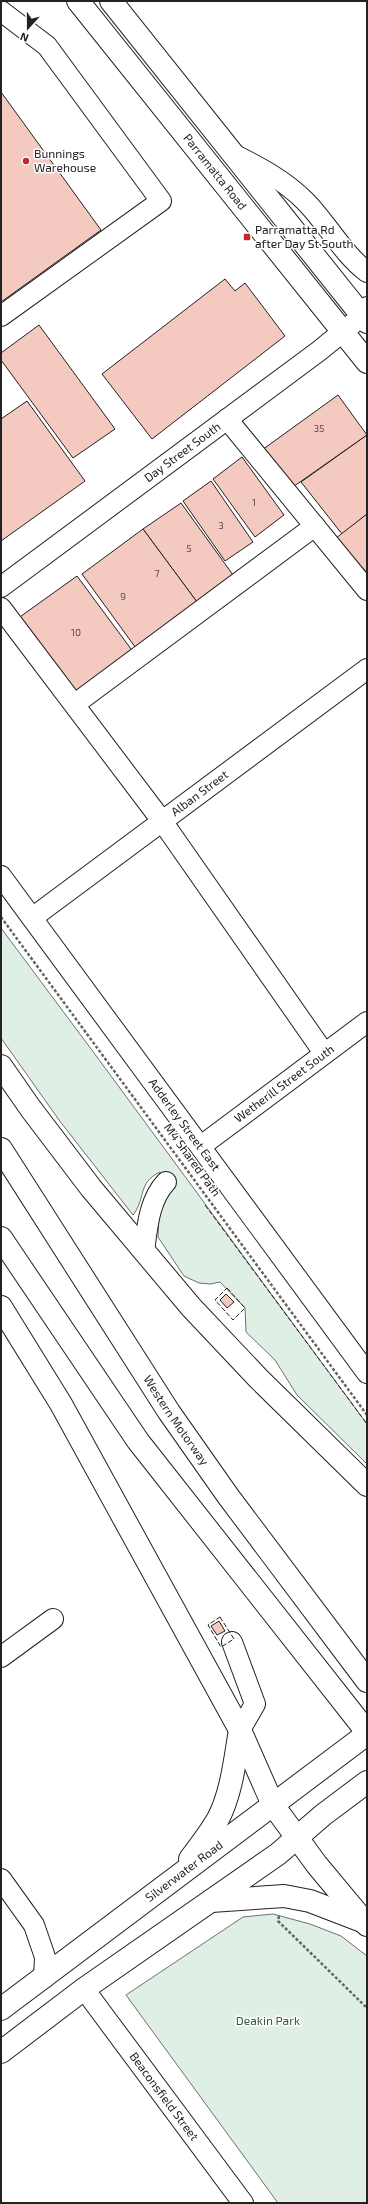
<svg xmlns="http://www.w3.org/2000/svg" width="368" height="2204" viewBox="0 0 368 2204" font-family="'Exo 2',sans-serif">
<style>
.green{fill:#e0efe3;stroke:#6f6f6f}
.building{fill:#f3c9c0;stroke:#222}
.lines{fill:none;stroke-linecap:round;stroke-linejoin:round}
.minor-casing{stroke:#222;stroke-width:22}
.highway-casing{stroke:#222;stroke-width:24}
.path{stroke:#646464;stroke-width:2.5;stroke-dasharray:3 2;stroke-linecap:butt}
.minor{stroke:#fff;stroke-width:20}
.highway{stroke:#fff;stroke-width:22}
.fence{stroke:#222;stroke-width:1;stroke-dasharray:5 2;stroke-linecap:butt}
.poi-dot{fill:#c62828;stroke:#fff;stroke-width:1.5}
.labels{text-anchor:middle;stroke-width:3;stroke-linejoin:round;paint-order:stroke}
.number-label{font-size:10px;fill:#564c4a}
.poi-label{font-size:12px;fill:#222;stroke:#fff;text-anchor:start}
.street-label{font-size:12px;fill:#222;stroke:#fff}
.park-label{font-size:12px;fill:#2f5e38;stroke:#fff}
</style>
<rect width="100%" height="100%" fill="#fff"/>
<g class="green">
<path d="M 1,928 C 124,1092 245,1259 367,1424 L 367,1464 L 297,1395 L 275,1360 L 246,1332 L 245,1308 L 220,1282 L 210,1284 L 199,1283 L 184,1276 L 158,1237 L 159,1215 L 170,1187 L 160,1172 C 137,1183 146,1199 133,1215 L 59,1120 L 1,1038 Z"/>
<polygon points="273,1914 310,1924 341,1936 367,1956 367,2203 278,2203 126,1995 243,1917"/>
</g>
<g class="building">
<polygon points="1,92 101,230 1,302"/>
<polygon points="225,279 235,291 245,283 285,336 152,439 102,374"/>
<polygon points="39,325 115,429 73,458 1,360 1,353"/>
<polygon points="338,395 367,435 290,489 262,450"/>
<polygon points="27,401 85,481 1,541 1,419"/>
<polygon points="367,435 367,514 342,534 301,482"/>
<polygon points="242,457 284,515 255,537 213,479"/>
<polygon points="211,481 253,542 225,561 183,501"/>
<polygon points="181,503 236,579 200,606 143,529"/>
<polygon points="367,514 367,573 336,538"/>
<polygon points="143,529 200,606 138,651 82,574"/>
<polygon points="77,576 134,653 75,697 17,619"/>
<polygon points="226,1294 234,1302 227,1308 220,1300"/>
<polygon points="219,1621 225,1631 217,1635 211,1626"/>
</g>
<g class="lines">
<g class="minor-casing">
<g id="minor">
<polyline points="1,11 47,46 161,201 1,316"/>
<path d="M 233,154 C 259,167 284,180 305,201 C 327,223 342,253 367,272"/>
<polyline points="227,419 367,590"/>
<path id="s1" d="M 1,587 L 319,351 L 362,316 L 367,307"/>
<polyline points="1,608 162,821 324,1053"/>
<polyline points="75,704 315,526"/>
<path id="s2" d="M 1,876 L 367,1373"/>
<path id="s3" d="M 32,918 L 367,669"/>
<path id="s4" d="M 201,1146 L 367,1022"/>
<path d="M 144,1252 C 147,1228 149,1200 166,1182"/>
<polyline points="232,1642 255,1704 240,1730"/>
<polyline points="1,1657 53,1619"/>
<polyline points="1,1879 34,1925 45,1957 44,1978"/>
<path id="s5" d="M 84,1989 L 243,2203"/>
</g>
</g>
<g class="highway-casing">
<g id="highway">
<path id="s6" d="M 78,1 L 367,362"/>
<polyline points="111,1 367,322"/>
<polyline points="1,1066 31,1109 91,1188 191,1307 258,1378 367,1485"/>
<path id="s7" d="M 1,1149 L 169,1412 L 228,1496 L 367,1681"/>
<polyline points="1,1238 138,1441 367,1732"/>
<polyline points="1,1307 61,1404 240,1730 273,1805 317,1865 367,1925"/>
<path d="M 190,1859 C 200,1846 210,1833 218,1819 C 232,1792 235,1759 240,1730"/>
<polyline points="211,1901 284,1896 310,1901 362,1921"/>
<path id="s8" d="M 1,2009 L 367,1734"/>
<polyline points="1,2052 84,1989 278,1854 323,1815 367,1782"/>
</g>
</g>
<g class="path">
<polyline points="1,917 367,1415"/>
<polyline points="279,1916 278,1921 367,2008"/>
</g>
<use href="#minor" class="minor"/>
<use href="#highway" class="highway"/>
<g class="fence">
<polyline points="205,1205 367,1424"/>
<polygon points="227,1288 245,1308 233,1320 215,1300"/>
<polygon points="220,1617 234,1639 221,1647 208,1625"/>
</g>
</g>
<g class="poi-dot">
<circle cx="26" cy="161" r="4"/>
<rect x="243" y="233" width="8" height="8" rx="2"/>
</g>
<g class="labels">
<g class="number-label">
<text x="319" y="432">35</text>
<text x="254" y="506">1</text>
<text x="221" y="529">3</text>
<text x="189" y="552">5</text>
<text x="157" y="577">7</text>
<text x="123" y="600">9</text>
<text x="76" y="636">10</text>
</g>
<g class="poi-label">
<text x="34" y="158">Bunnings<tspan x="34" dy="14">Warehouse</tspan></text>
<text x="255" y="234">Parramatta Rd<tspan x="255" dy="14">after Day St South</tspan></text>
</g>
<g class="street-label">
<text dy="4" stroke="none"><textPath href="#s6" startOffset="219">Parramatta Road</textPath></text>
<text dy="4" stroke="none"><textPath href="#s1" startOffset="226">Day Street South</textPath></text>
<text dy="4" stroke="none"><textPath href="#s3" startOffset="209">Alban Street</textPath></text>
<text dy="4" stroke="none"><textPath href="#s4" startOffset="104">Wetherill Street South</textPath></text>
<text dy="4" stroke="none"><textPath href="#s2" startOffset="309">Adderley Street East</textPath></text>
<text transform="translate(192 1160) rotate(54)" y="4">M4 Shared Path</text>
<text dy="4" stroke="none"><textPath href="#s7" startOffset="323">Western Motorway</textPath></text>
<text dy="4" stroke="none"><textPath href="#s8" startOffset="229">Silverwater Road</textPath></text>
<text dy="4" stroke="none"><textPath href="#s5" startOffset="134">Beaconsfield Street</textPath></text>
</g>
<g class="park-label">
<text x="268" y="2025">Deakin Park</text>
</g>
</g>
<rect width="368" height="2204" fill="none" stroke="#222222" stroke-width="4"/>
<g transform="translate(28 28) rotate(201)" stroke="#ffffff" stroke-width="3" paint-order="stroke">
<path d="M0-3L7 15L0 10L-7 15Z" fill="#222222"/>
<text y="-6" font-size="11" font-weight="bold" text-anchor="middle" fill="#222222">N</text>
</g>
</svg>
